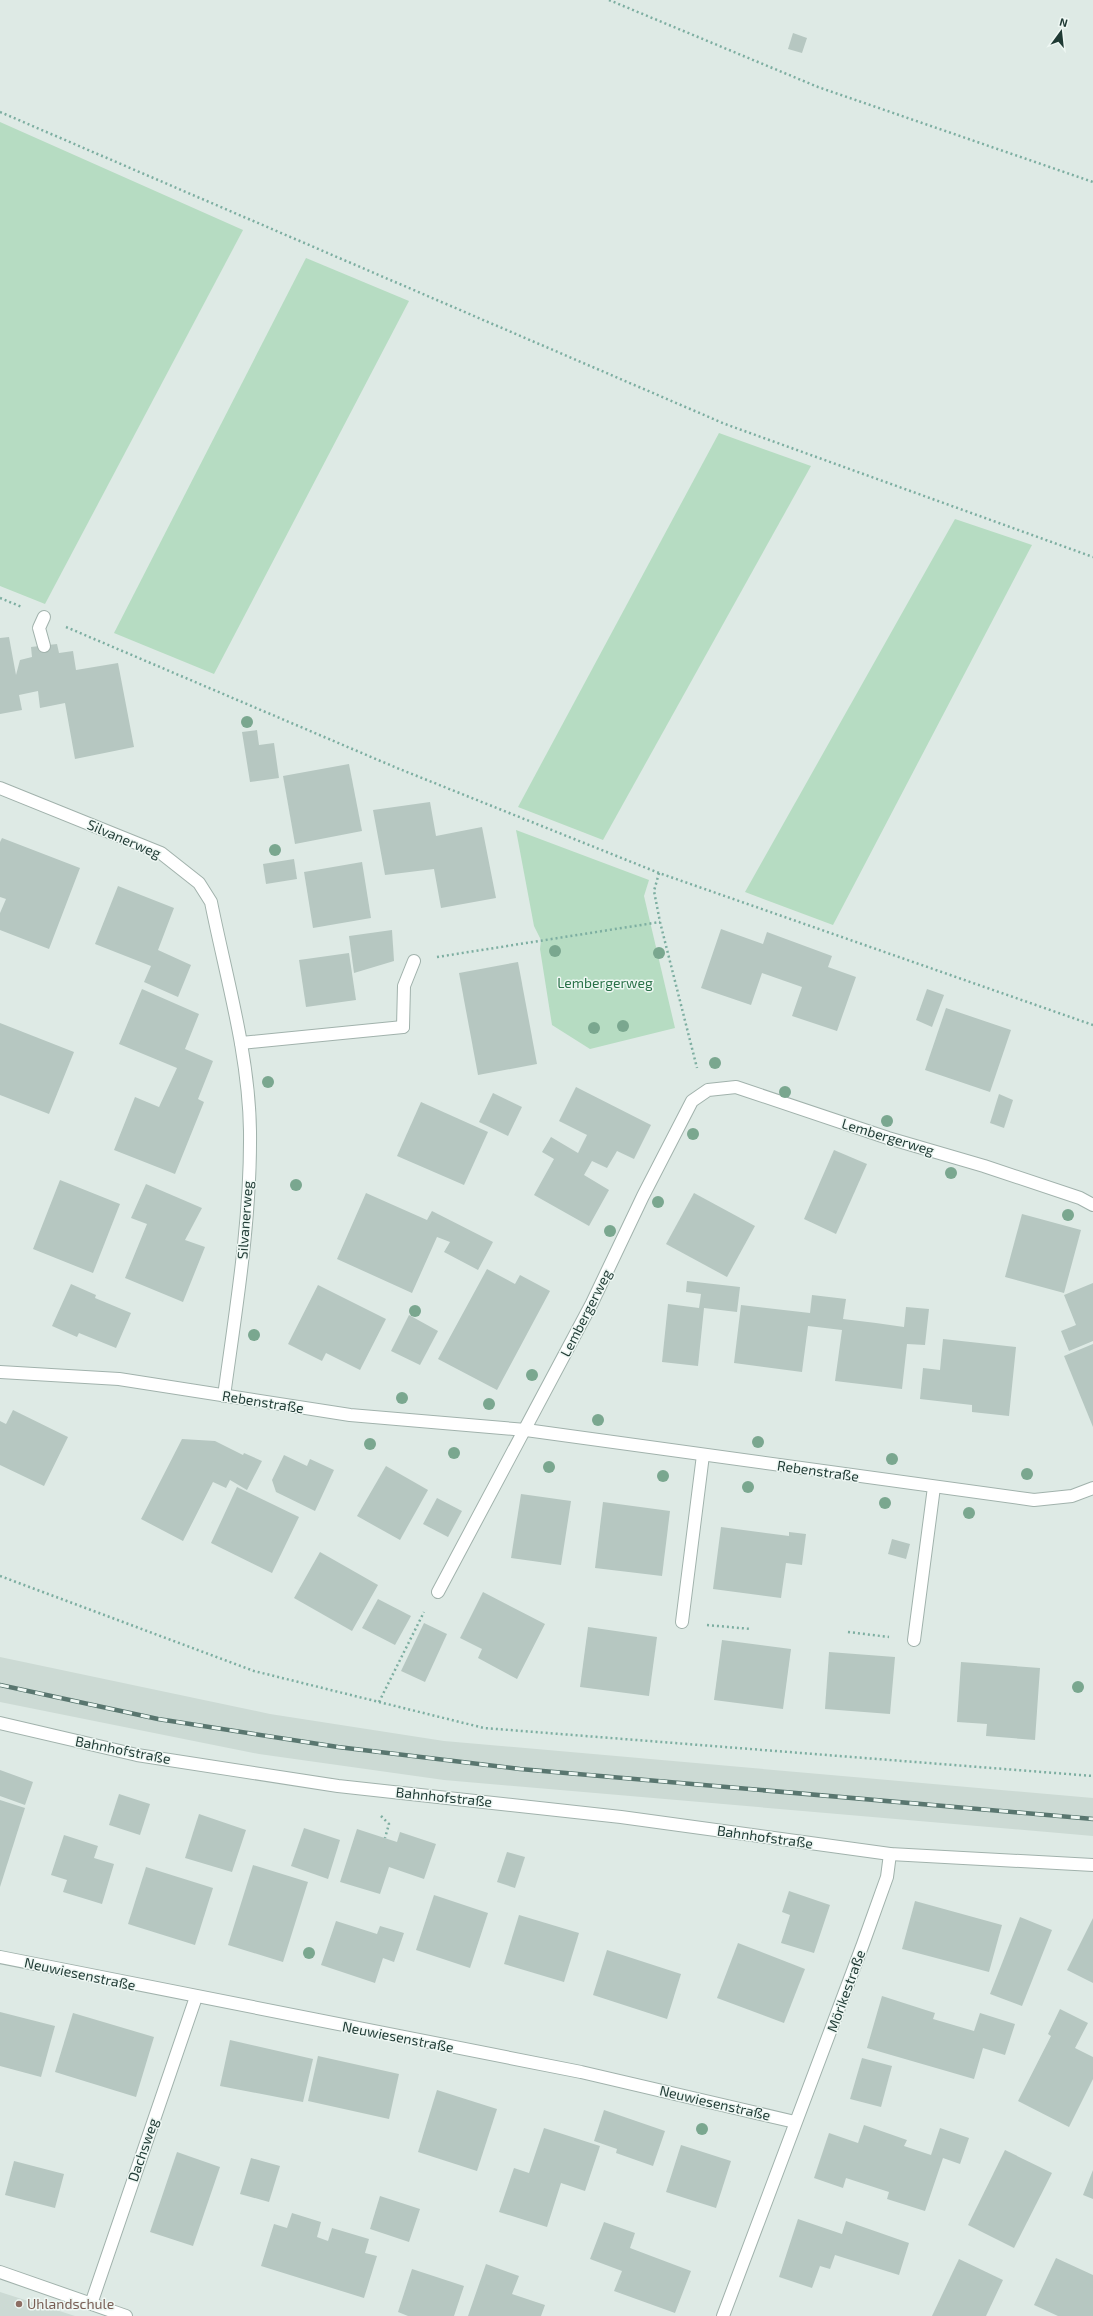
<svg xmlns="http://www.w3.org/2000/svg" width="1093" height="2316" viewBox="0 0 1093 2316" font-family="'Exo 2',sans-serif">
<style>
.built{fill:#ccdad4}
.green{fill:#b6dcc2}
.building{fill:#b6c7c1}
.lines{fill:none;stroke-linecap:round;stroke-linejoin:round}
.service-casing{stroke:#a1b2ac;stroke-width:14}
.minor-casing{stroke:#a1b2ac;stroke-width:14}
.path{stroke:#7daea1;stroke-width:2.5;stroke-dasharray:2 3;stroke-linecap:butt}
.service{stroke:#fff;stroke-width:12}
.minor{stroke:#fff;stroke-width:12}
.rail-casing{stroke:#59766f;stroke-width:4.5}
.rail{stroke:#eef7f3;stroke-width:3;stroke-dasharray:9;stroke-linecap:butt}
.tree{fill:#7aa78f}
.education-dot{fill:#8d6e63;stroke:#eef7f3;stroke-width:1.5}
.labels{text-anchor:middle;stroke-width:3;stroke-linejoin:round;paint-order:stroke}
.street-label{font-size:14px;fill:#1f3a34;stroke:#eef7f3}
.park-label{font-size:14px;fill:#297148;stroke:#eef7f3}
.education-label{font-size:14px;fill:#785e54;stroke:#eef7f3;text-anchor:start}
</style>
<rect width="100%" height="100%" fill="#deeae5"/>
<g class="built">
<polygon points="0,1657 270,1714 444,1741 1093,1798 1093,1836 444,1780 259,1754 0,1702"/>
<polygon points="0,2292 75,2316 0,2316"/>
</g>
<g class="green">
<polygon points="0,122 243,230 45,604 0,586"/>
<polygon points="306,258 409,301 214,674 114,633"/>
<polygon points="719,433 811,466 603,840 518,807"/>
<polygon points="955,519 1032,545 833,925 745,892"/>
<polygon points="516,830 649,880 644,896 675,1028 590,1049 552,1025 540,949 541,940 534,926"/>
</g>
<g class="building">
<polygon points="793,33 807,38 802,53 788,49"/>
<polygon points="9,637 16,675 20,660 32,657 31,647 57,644 59,653 73,651 76,670 118,663 134,747 75,759 65,703 40,708 38,691 19,695 22,710 0,714 0,638"/>
<polygon points="257,730 259,745 274,743 279,778 250,782 242,732"/>
<polygon points="349,764 362,831 295,844 283,776"/>
<polygon points="430,802 436,836 482,827 496,898 441,908 434,869 385,875 373,810"/>
<polygon points="2,838 80,868 49,949 0,930 0,913 6,899 0,897 0,842"/>
<polygon points="294,859 297,879 266,884 263,864"/>
<polygon points="362,862 371,918 313,928 304,872"/>
<polygon points="118,886 174,908 158,950 191,965 178,997 144,982 151,966 95,944"/>
<polygon points="721,929 763,944 767,932 832,956 828,967 856,977 837,1031 792,1016 802,987 762,973 751,1005 701,988"/>
<polygon points="392,930 394,961 354,973 349,936"/>
<polygon points="349,953 356,1000 306,1007 299,960"/>
<polygon points="518,962 537,1064 478,1075 459,973"/>
<polygon points="142,989 199,1014 185,1049 213,1061 198,1099 204,1102 175,1174 114,1150 135,1097 159,1107 177,1068 119,1044"/>
<polygon points="927,989 944,995 932,1027 916,1020"/>
<polygon points="946,1008 1011,1030 990,1092 925,1070"/>
<polygon points="0,1023 74,1052 49,1114 0,1095"/>
<polygon points="576,1087 651,1125 634,1159 617,1151 607,1168 592,1161 584,1175 609,1190 589,1226 534,1195 554,1159 542,1152 551,1137 578,1153 587,1135 559,1121"/>
<polygon points="493,1093 522,1107 508,1136 479,1122"/>
<polygon points="999,1094 1013,1100 1004,1128 990,1123"/>
<polygon points="421,1102 488,1132 464,1185 397,1156"/>
<polygon points="834,1150 867,1164 836,1234 804,1219"/>
<polygon points="60,1180 120,1204 93,1273 33,1249"/>
<polygon points="146,1184 202,1208 185,1240 205,1247 183,1302 125,1278 147,1224 131,1218"/>
<polygon points="366,1193 427,1220 432,1211 493,1242 478,1270 444,1252 450,1242 437,1237 412,1293 337,1259"/>
<polygon points="694,1193 755,1226 727,1277 666,1244"/>
<polygon points="1022,1214 1081,1230 1064,1293 1005,1277"/>
<polygon points="487,1269 515,1284 520,1275 550,1291 497,1390 438,1359"/>
<polygon points="687,1281 740,1287 737,1312 704,1308 698,1366 662,1362 668,1304 699,1308 701,1294 686,1292"/>
<polygon points="1093,1283 1093,1341 1069,1351 1061,1331 1076,1325 1064,1295"/>
<polygon points="71,1284 96,1295 95,1298 131,1313 116,1348 79,1333 77,1337 52,1326"/>
<polygon points="318,1285 386,1319 360,1370 326,1353 322,1361 288,1344"/>
<polygon points="812,1295 846,1299 843,1319 876,1323 904,1327 906,1307 929,1309 925,1345 907,1344 902,1389 835,1381 842,1330 808,1326 802,1372 734,1363 741,1305 810,1313"/>
<polygon points="409,1315 438,1331 420,1365 391,1351"/>
<polygon points="943,1339 1016,1347 1009,1416 972,1412 972,1405 920,1399 923,1368 940,1370"/>
<polygon points="1093,1344 1093,1427 1064,1356"/>
<polygon points="13,1410 68,1437 44,1486 0,1465 0,1421 6,1424"/>
<polygon points="182,1439 215,1441 243,1455 244,1453 262,1461 247,1490 230,1480 226,1488 213,1482 183,1541 141,1519"/>
<polygon points="284,1455 307,1466 310,1459 334,1470 315,1511 276,1492 272,1480"/>
<polygon points="386,1466 428,1490 400,1540 357,1516"/>
<polygon points="237,1487 299,1517 272,1573 211,1543"/>
<polygon points="521,1494 571,1501 561,1565 511,1558"/>
<polygon points="437,1498 462,1511 448,1537 423,1524"/>
<polygon points="603,1502 670,1511 662,1576 595,1568"/>
<polygon points="721,1527 789,1536 789,1532 806,1534 802,1565 786,1563 781,1598 713,1589"/>
<polygon points="892,1539 910,1544 906,1559 888,1554"/>
<polygon points="320,1552 378,1585 352,1631 294,1598"/>
<polygon points="483,1592 545,1624 517,1679 478,1658 482,1649 460,1638"/>
<polygon points="378,1599 411,1616 395,1645 362,1628"/>
<polygon points="424,1623 447,1634 425,1682 401,1671"/>
<polygon points="588,1627 657,1637 649,1696 580,1687"/>
<polygon points="722,1640 791,1649 783,1709 714,1700"/>
<polygon points="829,1652 895,1657 890,1714 825,1709"/>
<polygon points="961,1662 1040,1668 1035,1740 986,1736 987,1724 957,1722"/>
<polygon points="0,1770 33,1782 25,1805 0,1796"/>
<polygon points="119,1794 150,1804 140,1835 109,1825"/>
<polygon points="0,1800 25,1808 0,1887"/>
<polygon points="199,1814 246,1830 232,1872 185,1858"/>
<polygon points="304,1828 340,1840 328,1879 291,1866"/>
<polygon points="357,1829 397,1842 400,1832 436,1844 424,1879 389,1867 380,1894 340,1882"/>
<polygon points="64,1835 98,1846 94,1858 114,1864 102,1904 63,1892 67,1880 51,1875"/>
<polygon points="507,1852 525,1857 515,1888 497,1882"/>
<polygon points="253,1865 308,1882 283,1962 228,1945"/>
<polygon points="146,1867 213,1888 195,1945 128,1924"/>
<polygon points="789,1891 830,1905 814,1953 781,1943 790,1915 782,1912"/>
<polygon points="434,1895 488,1913 470,1968 416,1950"/>
<polygon points="915,1901 1002,1925 989,1972 902,1949"/>
<polygon points="519,1915 579,1933 564,1982 504,1964"/>
<polygon points="1020,1917 1052,1930 1022,2006 990,1994"/>
<polygon points="1093,1918 1093,1983 1067,1970"/>
<polygon points="336,1921 377,1934 380,1926 404,1933 394,1962 383,1958 375,1983 321,1965"/>
<polygon points="738,1943 805,1969 784,2023 717,1998"/>
<polygon points="607,1950 681,1974 667,2019 593,1995"/>
<polygon points="882,1996 935,2013 933,2019 974,2031 980,2013 1015,2024 1005,2055 983,2048 974,2079 867,2048"/>
<polygon points="1060,2009 1088,2023 1075,2048 1093,2057 1093,2079 1069,2127 1018,2101 1051,2036 1048,2034"/>
<polygon points="0,2012 55,2026 41,2077 0,2066"/>
<polygon points="73,2013 154,2037 136,2097 55,2072"/>
<polygon points="230,2040 313,2059 303,2102 220,2086"/>
<polygon points="318,2056 399,2074 389,2119 308,2101"/>
<polygon points="862,2058 892,2066 881,2107 850,2099"/>
<polygon points="437,2090 497,2109 477,2171 418,2152"/>
<polygon points="604,2110 665,2131 653,2166 616,2153 617,2149 594,2141"/>
<polygon points="864,2125 907,2140 904,2146 931,2155 940,2128 969,2138 960,2164 943,2158 925,2211 887,2199 889,2192 846,2178 843,2188 814,2178 829,2133 858,2143"/>
<polygon points="544,2128 600,2146 585,2191 561,2183 547,2227 499,2212 514,2168 529,2173"/>
<polygon points="681,2145 731,2161 716,2208 666,2192"/>
<polygon points="1005,2150 1052,2173 1014,2248 968,2225"/>
<polygon points="177,2152 220,2167 193,2246 150,2232"/>
<polygon points="251,2158 280,2166 269,2202 240,2194"/>
<polygon points="14,2161 64,2174 55,2208 5,2195"/>
<polygon points="1093,2170 1093,2199 1083,2195"/>
<polygon points="380,2196 420,2209 409,2242 370,2229"/>
<polygon points="292,2213 321,2222 317,2237 328,2241 332,2228 369,2239 365,2253 377,2256 364,2298 261,2266 274,2224 287,2228"/>
<polygon points="798,2219 842,2234 846,2221 909,2243 899,2275 835,2255 830,2269 820,2266 812,2288 779,2277"/>
<polygon points="604,2222 635,2233 630,2248 691,2271 675,2313 614,2291 622,2271 590,2259"/>
<polygon points="1056,2258 1093,2275 1093,2316 1058,2316 1034,2305"/>
<polygon points="959,2259 1003,2280 986,2316 932,2316"/>
<polygon points="486,2264 519,2276 512,2294 545,2305 541,2316 468,2316"/>
<polygon points="412,2269 464,2286 454,2316 408,2316 398,2312"/>
</g>
<g class="lines">
<g class="service-casing">
<g id="service">
<polyline points="44,617 39,628 44,646"/>
<polyline points="403,1027 404,986 414,961"/>
</g>
</g>
<g class="minor-casing">
<g id="minor">
<path d="M 0,788 L 161,853 L 199,883 L 211,902 C 226,977 249,1054 250,1131 C 251,1220 236,1308 224,1396"/>
<polyline points="241,1043 403,1027"/>
<polyline points="0,1372 119,1379 350,1415 526,1430 1034,1500 1072,1496 1093,1488"/>
<polyline points="438,1592 592,1303 643,1196 692,1101 708,1090 736,1087 888,1138 984,1166 1080,1198 1093,1205"/>
<polyline points="682,1622 703,1455"/>
<polyline points="914,1640 934,1487"/>
<polyline points="0,1723 137,1755 338,1786 621,1817 890,1854 1093,1865"/>
<polyline points="0,1957 581,2072 795,2122"/>
<polyline points="0,2272 126,2316"/>
<polyline points="91,2304 196,1997"/>
<polyline points="723,2316 863,1944 887,1877 890,1854"/>
</g>
</g>
<g class="path">
<polyline points="609,0 818,87 1093,182"/>
<polyline points="0,112 725,424 1093,557"/>
<polyline points="0,598 22,607"/>
<polyline points="66,627 397,768 659,873 1093,1025"/>
<polyline points="659,873 654,891 660,922 697,1068"/>
<polyline points="437,957 660,922"/>
<polyline points="0,1576 254,1671 484,1728 1093,1776"/>
<polyline points="707,1625 751,1629"/>
<polyline points="848,1632 889,1637"/>
<polyline points="379,1702 424,1612"/>
<polyline points="381,1816 389,1824 385,1838"/>
</g>
<use href="#service" class="service"/>
<use href="#minor" class="minor"/>
<g class="rail-casing">
<polyline id="rail" points="0,1685 158,1719 338,1747 520,1769 1093,1819"/>
</g>
<use href="#rail" class="rail"/>
</g>
<g class="tree">
<circle cx="247" cy="722" r="6"/>
<circle cx="275" cy="850" r="6"/>
<circle cx="555" cy="951" r="6"/>
<circle cx="659" cy="953" r="6"/>
<circle cx="623" cy="1026" r="6"/>
<circle cx="594" cy="1028" r="6"/>
<circle cx="715" cy="1063" r="6"/>
<circle cx="268" cy="1082" r="6"/>
<circle cx="785" cy="1092" r="6"/>
<circle cx="887" cy="1121" r="6"/>
<circle cx="693" cy="1134" r="6"/>
<circle cx="951" cy="1173" r="6"/>
<circle cx="296" cy="1185" r="6"/>
<circle cx="658" cy="1202" r="6"/>
<circle cx="1068" cy="1215" r="6"/>
<circle cx="610" cy="1231" r="6"/>
<circle cx="415" cy="1311" r="6"/>
<circle cx="254" cy="1335" r="6"/>
<circle cx="532" cy="1375" r="6"/>
<circle cx="402" cy="1398" r="6"/>
<circle cx="489" cy="1404" r="6"/>
<circle cx="598" cy="1420" r="6"/>
<circle cx="758" cy="1442" r="6"/>
<circle cx="370" cy="1444" r="6"/>
<circle cx="454" cy="1453" r="6"/>
<circle cx="892" cy="1459" r="6"/>
<circle cx="549" cy="1467" r="6"/>
<circle cx="1027" cy="1474" r="6"/>
<circle cx="663" cy="1476" r="6"/>
<circle cx="748" cy="1487" r="6"/>
<circle cx="885" cy="1503" r="6"/>
<circle cx="969" cy="1513" r="6"/>
<circle cx="1078" cy="1687" r="6"/>
<circle cx="309" cy="1953" r="6"/>
<circle cx="702" cy="2129" r="6"/>
</g>
<circle class="education-dot" cx="19" cy="2304" r="4"/>
<g class="labels">
<g class="street-label">
<text transform="translate(124 839) rotate(23)" y="5">Silvanerweg</text>
<text transform="translate(888 1137) rotate(17)" y="5">Lembergerweg</text>
<text transform="translate(245 1220) rotate(-86)" y="5">Silvanerweg</text>
<text transform="translate(586 1313) rotate(-63)" y="5">Lembergerweg</text>
<text transform="translate(263 1402) rotate(9)" y="5">Rebenstraße</text>
<text transform="translate(818 1471) rotate(8)" y="5">Rebenstraße</text>
<text transform="translate(123 1750) rotate(11)" y="5">Bahnhofstraße</text>
<text transform="translate(444 1797) rotate(6)" y="5">Bahnhofstraße</text>
<text transform="translate(765 1837) rotate(8)" y="5">Bahnhofstraße</text>
<text transform="translate(80 1974) rotate(12)" y="5">Neuwiesenstraße</text>
<text transform="translate(846 1991) rotate(-70)" y="5">Mörikestraße</text>
<text transform="translate(398 2037) rotate(11)" y="5">Neuwiesenstraße</text>
<text transform="translate(715 2103) rotate(13)" y="5">Neuwiesenstraße</text>
<text transform="translate(143 2150) rotate(-71)" y="5">Dachsweg</text>
</g>
<g class="park-label">
<text x="605" y="988">Lembergerweg</text>
</g>
<g class="education-label">
<text x="27" y="2309">Uhlandschule</text>
</g>
</g>
<g transform="translate(1061 32) rotate(15)" stroke="#eef7f3" stroke-width="3" paint-order="stroke">
<path d="M0-3L7 15L0 10L-7 15Z" fill="#1f3a34"/>
<text y="-6" font-size="11" font-weight="bold" text-anchor="middle" fill="#1f3a34">N</text>
</g>
</svg>
